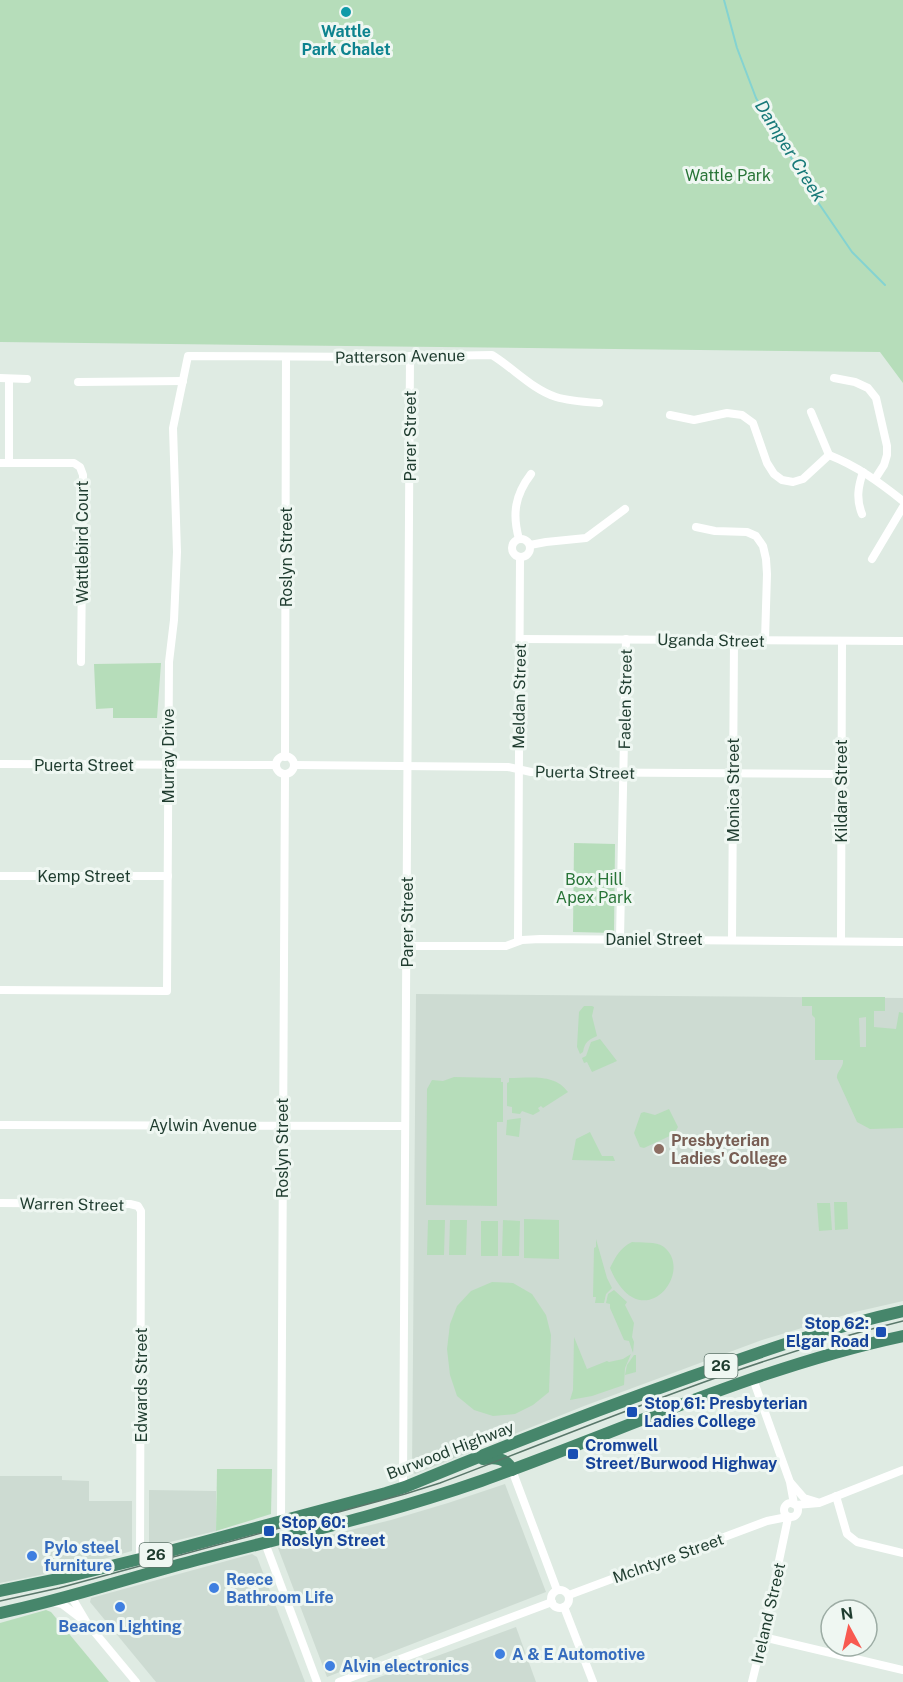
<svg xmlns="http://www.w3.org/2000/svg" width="903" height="1682" viewBox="0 0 903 1682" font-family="'Public Sans',sans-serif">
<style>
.built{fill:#cddbd2}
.green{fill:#b6ddba;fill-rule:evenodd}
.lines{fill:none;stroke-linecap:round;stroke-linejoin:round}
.stream{stroke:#84d3d1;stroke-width:2}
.minor{stroke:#fff;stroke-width:8}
.trunk{stroke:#46866b;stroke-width:12}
.tram{stroke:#59776a;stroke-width:1.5}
.culture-dot{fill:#0f9aa8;stroke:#eff7f2;stroke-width:2}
.education-dot{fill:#8d6e63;stroke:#eff7f2;stroke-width:2}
.transit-dot{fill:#1a4fb4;stroke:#eff7f2;stroke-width:2}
.shop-dot{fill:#3f7fe0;stroke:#eff7f2;stroke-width:2}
.labels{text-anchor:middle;stroke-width:6;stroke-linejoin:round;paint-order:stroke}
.shield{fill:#eff7f2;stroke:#5d746a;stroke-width:1.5}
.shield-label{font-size:15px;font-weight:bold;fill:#1f3c2f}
.culture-label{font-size:16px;font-weight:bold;fill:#0d838f;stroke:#eff7f2}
.park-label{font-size:16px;fill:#287437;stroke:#eff7f2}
.street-label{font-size:16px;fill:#1f3c2f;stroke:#eff7f2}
.education-label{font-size:16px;font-weight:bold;fill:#785e54;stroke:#eff7f2;text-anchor:start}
.transit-label{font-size:16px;font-weight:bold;fill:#164399;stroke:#eff7f2;text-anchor:start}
.shop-label{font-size:16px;font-weight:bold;fill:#366cbe;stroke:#eff7f2;text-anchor:start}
.water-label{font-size:18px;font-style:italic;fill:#177978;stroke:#eff7f2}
</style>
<rect width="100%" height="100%" fill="#dfebe3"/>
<g class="built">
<polygon points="416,994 903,998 903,1301 855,1312 762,1340 584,1406 415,1474 412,1472"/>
<polygon points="0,1476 62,1476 62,1480 89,1481 89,1501 132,1501 132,1551 60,1571 0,1583"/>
<polygon points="505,1484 546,1592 327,1677 278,1548 391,1520 448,1503"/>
<polygon points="149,1490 216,1491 216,1531 149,1547"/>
<polygon points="252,1554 257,1557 305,1682 156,1682 90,1602 91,1598"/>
<polygon points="516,1627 536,1682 366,1682"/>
</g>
<g class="green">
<polygon points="0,0 903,0 903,383 880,352 0,342"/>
<polygon points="161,663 157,718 113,718 113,708 96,709 94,664"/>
<polygon points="574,843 615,844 614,933 573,932"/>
<path d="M 802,997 L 885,997 L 885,1011 L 874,1011 L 874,1027 L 896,1029 L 899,1012 L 903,1013 L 903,1128 L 870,1129 L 857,1122 L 837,1078 C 836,1072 844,1067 843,1060 L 815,1060 L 815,1018 L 812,1015 L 812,1006 L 802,1006 ZM 866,1017 L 866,1047 L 860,1047 L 859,1018 Z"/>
<path d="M 584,1006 L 592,1006 L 594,1007 L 592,1016 L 597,1036 C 588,1040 585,1042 583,1052 L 580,1054 L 577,1047 L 579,1012 Z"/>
<polygon points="600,1039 617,1061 592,1072 587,1062 584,1063 582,1058 586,1056 591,1042"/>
<polygon points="454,1077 501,1078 501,1082 503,1082 503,1122 497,1122 497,1206 426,1205 427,1089 432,1080 443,1081"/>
<path d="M 509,1078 C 529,1078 555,1073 568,1092 L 543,1108 L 541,1106 L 538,1108 L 540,1111 L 533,1115 L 522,1111 L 520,1114 L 512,1113 L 512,1107 L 507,1106 L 507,1083 L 509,1082 Z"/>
<polygon points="669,1109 678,1127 674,1134 644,1148 640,1147 634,1133 641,1113 644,1112 655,1115"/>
<polygon points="521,1118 519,1137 506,1135 507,1120"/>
<polygon points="590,1132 602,1156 613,1156 615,1161 572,1160 576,1139"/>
<polygon points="834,1202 847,1202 848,1229 835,1230"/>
<polygon points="817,1203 830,1203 832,1230 819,1231"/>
<polygon points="524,1219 559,1220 559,1259 524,1258"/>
<polygon points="428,1220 445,1220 444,1255 427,1255"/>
<polygon points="450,1220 467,1220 466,1255 449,1255"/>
<polygon points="503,1220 520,1221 519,1256 502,1256"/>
<rect x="481" y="1221" width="17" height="35"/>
<polygon points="596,1239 607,1278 612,1288 606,1294 604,1303 595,1303 596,1297 593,1297 594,1248 596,1247"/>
<path d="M 632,1242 C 641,1243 656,1241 664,1247 C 696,1273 640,1340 610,1268 C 616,1256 620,1248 632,1242 Z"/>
<polygon points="492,1282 513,1283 532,1294 546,1315 551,1335 549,1392 533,1405 515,1414 493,1416 474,1410 457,1396 450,1375 447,1349 450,1324 457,1306 471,1291"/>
<polygon points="614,1290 627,1302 625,1305 634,1323 632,1337 634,1342 633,1353 629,1341 624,1340 610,1308 610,1304 606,1303 608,1294"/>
<polygon points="574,1337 587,1369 607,1361 609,1362 623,1359 631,1354 625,1368 624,1385 592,1396 570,1400 573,1390"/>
<polygon points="634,1355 636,1355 636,1372 625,1375 627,1365"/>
<polygon points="217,1469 272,1469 271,1514 216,1531"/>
<polygon points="46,1610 51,1612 109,1682 0,1682 0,1623"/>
</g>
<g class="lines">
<polyline class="stream" points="724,0 737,48 756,98 813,195 852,252 885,285"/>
<g class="minor">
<polyline points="0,378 27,379"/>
<polyline points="834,378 855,382 868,388 876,398 887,446 887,455 884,465 875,479"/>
<polyline points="9,379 9,462"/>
<polyline points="78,382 183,381"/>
<polyline points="811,412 829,455"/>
<path d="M 670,415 L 694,420 L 727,413 L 742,415 L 753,423 L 767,463 L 774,474 L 782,480 L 793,482 L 803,479 L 829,455 C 857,466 879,482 903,501"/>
<polyline points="0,463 74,463 80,467 83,475 81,662"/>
<path d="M 862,514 C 856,499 858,487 863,472"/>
<polyline points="696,527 715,531 747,532 756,536 763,546 766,559 767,574 765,640"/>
<circle cx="521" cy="548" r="9"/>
<path d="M 519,539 C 512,514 515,495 531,474"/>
<polyline points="530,545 546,542 586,538 625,509"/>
<polyline points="872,559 903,507"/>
<polyline points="520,639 903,641"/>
<circle cx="285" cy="765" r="9"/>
<polyline points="285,757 286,357"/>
<polyline points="0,764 276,765"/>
<polyline points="294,765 508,767 531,772 841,774"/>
<polyline points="0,876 168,876"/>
<polyline points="620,939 626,639"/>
<polyline points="732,940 734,640"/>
<polyline points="518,941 520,558"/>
<polyline points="841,941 842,641"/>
<polyline points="407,946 506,946 522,940 540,939 903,942"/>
<path d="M 0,990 L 167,991 L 169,662 L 174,620 L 177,552 L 173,428 L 188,356 L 378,357 L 492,355 C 512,367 533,390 556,397 C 569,401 585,402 599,403"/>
<polyline points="0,1125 405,1126"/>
<polyline points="0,1203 130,1204 138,1206 141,1211 140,1559"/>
<polyline points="753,1379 790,1482 794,1504"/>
<polyline points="512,1470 557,1590"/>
<polyline points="791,1483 804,1498 817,1502"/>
<polyline points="405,1487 403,1481 410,356"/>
<polyline points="836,1496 847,1534 857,1542 903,1553"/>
<circle cx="791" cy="1510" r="7"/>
<polyline points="796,1505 819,1503 903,1470"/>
<polyline points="281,1521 285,774"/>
<polyline points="265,1543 317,1682"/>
<circle cx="560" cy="1599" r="9"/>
<polyline points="569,1595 767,1521 787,1517"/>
<polyline points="71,1596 87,1623 136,1682"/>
<polyline points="53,1602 62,1604 83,1620"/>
<polyline points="564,1607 593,1682"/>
<polyline points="763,1637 903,1670"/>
<polyline points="339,1682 552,1602"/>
<polyline points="752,1682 763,1637 788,1518"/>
</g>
<g class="trunk">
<path d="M 483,1459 C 496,1457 506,1458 512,1470"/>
<path d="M 0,1591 L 62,1578 L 140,1559 L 386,1493 L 405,1487 C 499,1448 594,1411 690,1377 C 760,1352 830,1327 903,1311"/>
<path d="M 0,1613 C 65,1600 128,1578 193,1561 C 289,1536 387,1514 481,1481 C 621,1431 757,1367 903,1336"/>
</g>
<path class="tram" d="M 0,1601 L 59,1588 L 405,1494 L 440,1483 C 593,1425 743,1360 903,1321"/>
</g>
<circle class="culture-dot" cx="346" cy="12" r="6"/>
<circle class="education-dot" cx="659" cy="1149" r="6"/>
<g class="transit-dot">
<rect x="875" y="1326" width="12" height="12" rx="3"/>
<rect x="626" y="1406" width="12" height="12" rx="3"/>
<rect x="567" y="1448" width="12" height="12" rx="3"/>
<rect x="263" y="1525" width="12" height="12" rx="3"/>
</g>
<g class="shop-dot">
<circle cx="32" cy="1556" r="6"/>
<circle cx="214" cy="1588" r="6"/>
<circle cx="120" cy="1607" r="6"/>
<circle cx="500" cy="1654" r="6"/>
<circle cx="330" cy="1666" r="6"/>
</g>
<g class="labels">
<g class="shield">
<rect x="704.5" y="1354" width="33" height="24" rx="4.5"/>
<rect x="139.5" y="1543" width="33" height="24" rx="4.5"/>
</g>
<g class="shield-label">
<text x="721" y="1371">26</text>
<text x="156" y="1560">26</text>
</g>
<g class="culture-label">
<text x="346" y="37">Wattle<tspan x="346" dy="18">Park Chalet</tspan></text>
</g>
<g class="park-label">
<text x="728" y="181">Wattle Park</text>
<text x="594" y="885">Box Hill<tspan x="594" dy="18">Apex Park</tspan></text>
</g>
<g class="street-label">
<text transform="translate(400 356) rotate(-1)" y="6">Patterson Avenue</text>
<text transform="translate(410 436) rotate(-90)" y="6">Parer Street</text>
<text transform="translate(82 542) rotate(-90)" y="6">Wattlebird Court</text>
<text transform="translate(286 557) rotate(-90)" y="6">Roslyn Street</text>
<text transform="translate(711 640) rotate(1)" y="6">Uganda Street</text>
<text transform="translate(519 696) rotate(-89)" y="6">Meldan Street</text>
<text transform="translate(625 699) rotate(-89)" y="6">Faelen Street</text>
<text transform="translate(168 756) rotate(-90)" y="6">Murray Drive</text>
<text x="84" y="771">Puerta Street</text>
<text transform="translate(585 772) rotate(1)" y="6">Puerta Street</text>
<text transform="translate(733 790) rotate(-90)" y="6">Monica Street</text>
<text transform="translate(841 791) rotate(-90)" y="6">Kildare Street</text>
<text x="84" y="882">Kemp Street</text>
<text transform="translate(407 922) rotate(-90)" y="6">Parer Street</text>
<text x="654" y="945">Daniel Street</text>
<text x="203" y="1131">Aylwin Avenue</text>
<text transform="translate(282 1148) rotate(-90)" y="6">Roslyn Street</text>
<text transform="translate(72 1204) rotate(1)" y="6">Warren Street</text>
<text transform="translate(141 1385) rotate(-90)" y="6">Edwards Street</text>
<text transform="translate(450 1450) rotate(-21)" y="6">Burwood Highway</text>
<text transform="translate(668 1558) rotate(-20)" y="6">McIntyre Street</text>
<text transform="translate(768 1613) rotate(-77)" y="6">Ireland Street</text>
</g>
<g class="education-label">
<text x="671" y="1146">Presbyterian<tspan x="671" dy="18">Ladies' College</tspan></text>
</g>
<g class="transit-label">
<text x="869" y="1329" text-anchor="end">Stop 62:<tspan x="869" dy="18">Elgar Road</tspan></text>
<text x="644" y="1409">Stop 61: Presbyterian<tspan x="644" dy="18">Ladies College</tspan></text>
<text x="585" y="1451">Cromwell<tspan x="585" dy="18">Street/Burwood Highway</tspan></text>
<text x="281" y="1528">Stop 60:<tspan x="281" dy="18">Roslyn Street</tspan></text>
</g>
<g class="shop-label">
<text x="44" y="1553">Pylo steel<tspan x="44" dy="18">furniture</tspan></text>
<text x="226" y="1585">Reece<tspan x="226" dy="18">Bathroom Life</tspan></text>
<text x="120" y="1632" text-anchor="middle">Beacon Lighting</text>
<text x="512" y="1660">A &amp; E Automotive</text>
<text x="342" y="1672">Alvin electronics</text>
</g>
<g class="water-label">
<text transform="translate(790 151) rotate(58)" y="6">Damper Creek</text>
</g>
</g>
<g transform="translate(849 1628) rotate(352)"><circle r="28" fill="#eff7f2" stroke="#9caca4" stroke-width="1.5"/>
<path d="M0-4.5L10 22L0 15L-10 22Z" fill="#f85a50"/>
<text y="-9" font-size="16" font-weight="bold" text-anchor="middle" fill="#1f3c2f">N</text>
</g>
</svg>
